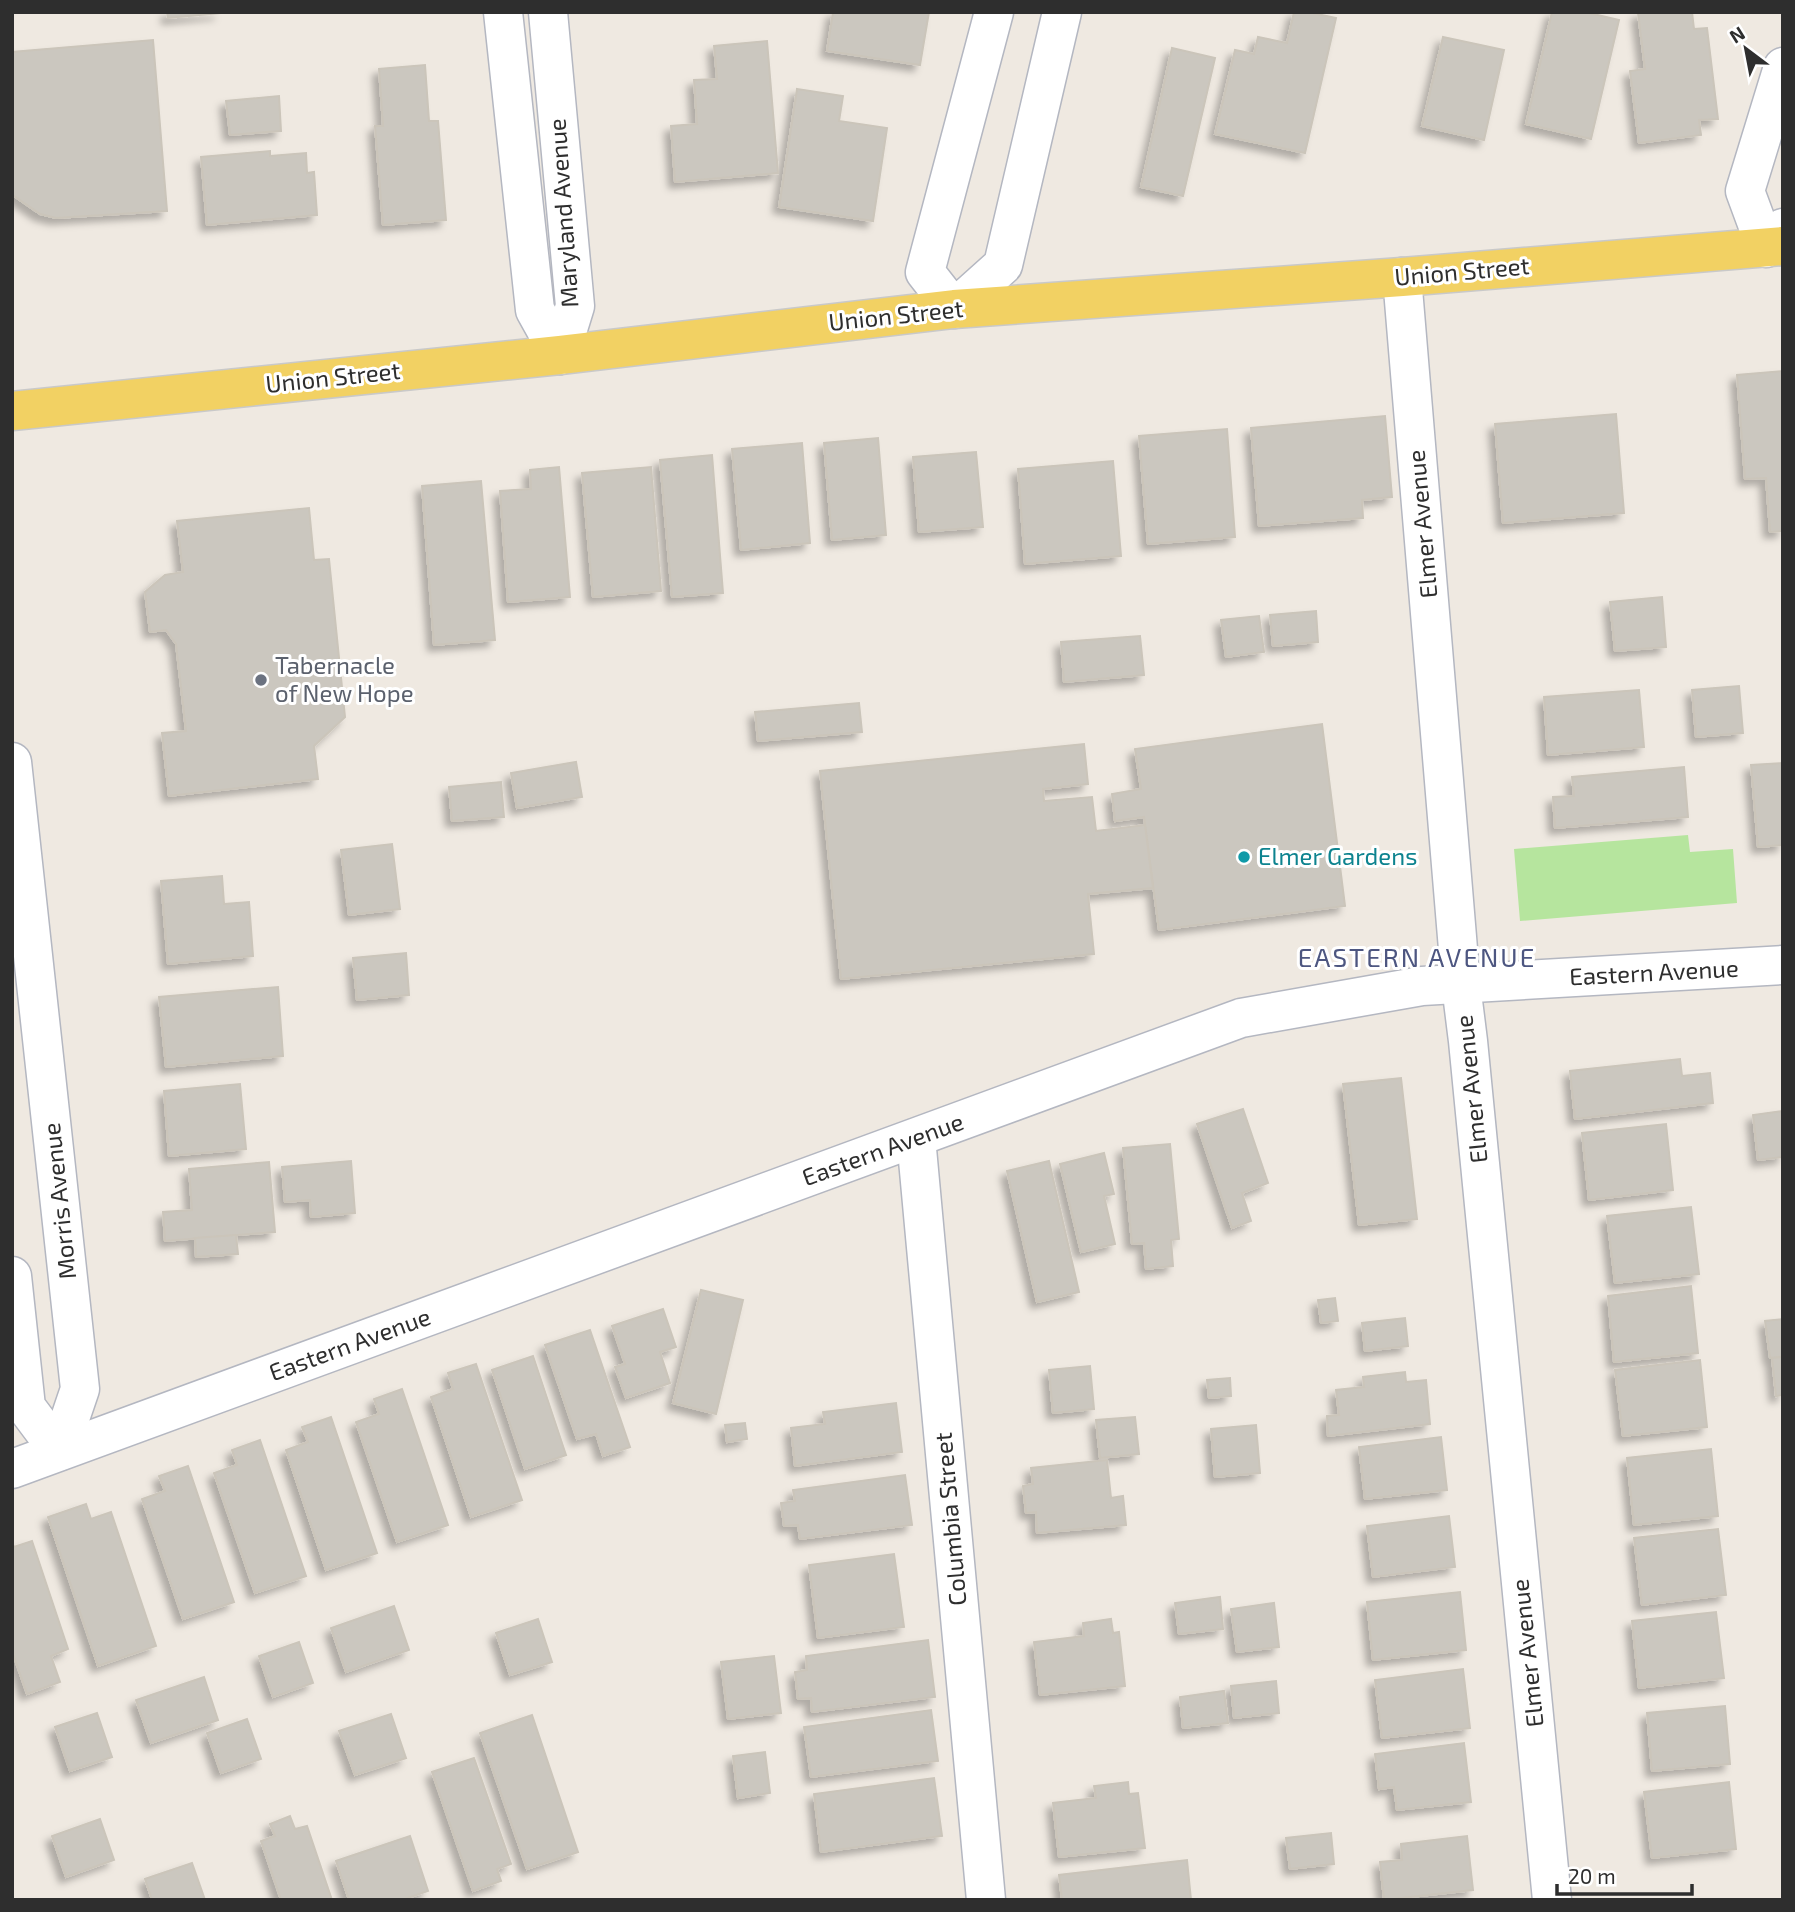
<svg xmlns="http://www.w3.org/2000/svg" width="1795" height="1912" viewBox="0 0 1795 1912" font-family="'Exo 2',sans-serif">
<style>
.green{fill:#b6e59e}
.building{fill:#cbc7bf;stroke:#cbc5ba;stroke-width:2;filter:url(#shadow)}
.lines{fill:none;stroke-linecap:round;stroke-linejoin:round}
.minor-casing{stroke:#b4b7c1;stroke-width:41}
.major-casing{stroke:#c9c9c9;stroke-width:41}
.minor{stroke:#fff;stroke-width:38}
.major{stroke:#f2d163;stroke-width:38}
.worship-dot{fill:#6b7280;stroke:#fff;stroke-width:2.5}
.culture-dot{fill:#0f9aa8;stroke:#fff;stroke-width:2.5}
.labels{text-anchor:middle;stroke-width:6;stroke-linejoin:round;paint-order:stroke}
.street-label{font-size:24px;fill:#2e2e2e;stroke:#fff}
.worship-label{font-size:24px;fill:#5b616d;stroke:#fff;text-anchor:start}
.culture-label{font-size:24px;fill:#0d838f;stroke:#fff;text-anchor:start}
.neighbourhood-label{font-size:26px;letter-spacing:2px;fill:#4d5680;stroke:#fff}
</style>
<defs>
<filter id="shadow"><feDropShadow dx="-6" dy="6" stdDeviation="3.5" flood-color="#0004"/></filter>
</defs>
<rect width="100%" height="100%" fill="#efe9e1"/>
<polygon class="green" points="1688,835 1690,852 1733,849 1737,903 1520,921 1514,849"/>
<g class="building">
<polygon points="167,12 220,12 220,13 168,18"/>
<polygon points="833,12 929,12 920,65 827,51"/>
<polygon points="1294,12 1308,12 1336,18 1305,153 1215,134 1235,50 1254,54 1258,37 1287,43"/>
<polygon points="1552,12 1585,12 1619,20 1591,139 1526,124"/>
<polygon points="1692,12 1694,29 1707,28 1718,119 1699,120 1701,135 1639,143 1630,71 1645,69 1638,13"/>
<polygon points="1443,37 1504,50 1484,140 1422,126"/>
<polygon points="153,40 167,211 56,218 40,214 14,196 12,194 12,52"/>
<polygon points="767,41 778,173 675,182 671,126 697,124 694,80 717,79 714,46"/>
<polygon points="1172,48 1215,58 1183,196 1141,187"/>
<polygon points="425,65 429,121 438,121 446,220 383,225 375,126 383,126 379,69"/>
<polygon points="797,89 843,96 839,121 887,128 873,221 779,207"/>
<polygon points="279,96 281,131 230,135 226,101"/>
<polygon points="270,151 270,156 306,153 307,173 314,172 317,215 207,225 201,157"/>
<polygon points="1783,371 1783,531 1770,532 1766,478 1745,479 1737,375"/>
<polygon points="1616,414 1624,513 1503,523 1495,424"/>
<polygon points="1385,416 1392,497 1362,500 1363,518 1259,526 1251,428"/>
<polygon points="1227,429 1235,537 1148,544 1139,436"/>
<polygon points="878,438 886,535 832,540 824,443"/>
<polygon points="802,443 810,543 741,550 732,449"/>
<polygon points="976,452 983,527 919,532 913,457"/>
<polygon points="712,455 723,593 672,597 660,460"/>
<polygon points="1113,461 1121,556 1025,564 1018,469"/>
<polygon points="559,467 570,597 508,602 500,491 531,489 530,470"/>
<polygon points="651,467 661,591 593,597 582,473"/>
<polygon points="481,481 495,640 434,645 422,486"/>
<polygon points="309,508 314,560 329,559 345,717 314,746 318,779 169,796 162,733 186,731 176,644 166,630 150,632 145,592 165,575 183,572 177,521"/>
<polygon points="1662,597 1666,647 1615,651 1610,602"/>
<polygon points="1316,611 1318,642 1273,646 1270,615"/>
<polygon points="1259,616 1264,652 1226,657 1221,620"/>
<polygon points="1140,636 1144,675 1064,682 1061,642"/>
<polygon points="1739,686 1743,733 1696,737 1692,690"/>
<polygon points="1639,690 1644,747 1548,755 1544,697"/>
<polygon points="859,703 862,732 758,741 755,712"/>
<polygon points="1322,724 1345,906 1159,930 1144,817 1115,821 1112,794 1141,789 1135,749"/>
<polygon points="1084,744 1088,784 1043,789 1044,801 1092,797 1096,831 1145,825 1153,888 1088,894 1094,954 841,979 820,771"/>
<polygon points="576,762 582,797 517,808 511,773"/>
<polygon points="1783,763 1783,845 1758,847 1751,765"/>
<polygon points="1684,767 1688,817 1555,828 1553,797 1574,796 1572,777"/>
<polygon points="501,782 504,817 452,821 449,787"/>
<polygon points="392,844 400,909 349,915 341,850"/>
<polygon points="222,876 224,904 249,902 253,956 168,964 161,881"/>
<polygon points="406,953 409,995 357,1000 353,958"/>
<polygon points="278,987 283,1056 166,1067 159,997"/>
<polygon points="1680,1059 1682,1076 1710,1073 1713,1103 1575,1119 1570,1071"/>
<polygon points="1401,1078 1417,1219 1359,1225 1343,1084"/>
<polygon points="240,1084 246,1149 169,1156 164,1091"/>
<polygon points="1243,1109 1268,1183 1242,1193 1251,1221 1232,1228 1197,1124"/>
<polygon points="1783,1111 1783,1157 1758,1160 1753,1115"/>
<polygon points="1666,1124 1673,1190 1589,1200 1582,1133"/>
<polygon points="1170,1144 1179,1239 1171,1240 1173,1266 1146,1269 1144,1243 1132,1244 1123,1148"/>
<polygon points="1104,1153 1114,1194 1104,1196 1115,1244 1081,1252 1060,1164"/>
<polygon points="351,1161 355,1213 311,1217 310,1200 285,1202 282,1167"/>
<polygon points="1049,1161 1079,1292 1037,1302 1007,1171"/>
<polygon points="269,1162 275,1232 165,1241 163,1212 192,1210 189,1169"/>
<polygon points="1691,1207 1699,1274 1615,1283 1607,1216"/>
<polygon points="236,1235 238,1254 196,1257 195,1238"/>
<polygon points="1691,1286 1698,1353 1614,1362 1608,1296"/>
<polygon points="701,1290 743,1300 716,1414 673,1403"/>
<polygon points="1335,1298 1338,1321 1321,1323 1318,1300"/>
<polygon points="663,1309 676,1347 660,1352 670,1383 626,1398 615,1367 625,1364 612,1326"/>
<polygon points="1405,1318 1408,1346 1365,1351 1362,1323"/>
<polygon points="1783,1319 1783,1357 1770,1358 1765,1321"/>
<polygon points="590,1330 630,1447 603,1456 596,1434 577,1439 545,1345"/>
<polygon points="533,1356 566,1455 525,1469 492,1370"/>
<polygon points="1783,1357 1783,1395 1776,1396 1772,1358"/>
<polygon points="1700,1360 1707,1427 1623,1436 1615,1370"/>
<polygon points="476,1364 522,1500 471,1517 431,1397 453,1389 448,1373"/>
<polygon points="1090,1366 1094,1409 1053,1413 1049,1370"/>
<polygon points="1405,1372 1406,1382 1426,1380 1430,1424 1328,1436 1327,1416 1339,1415 1336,1390 1364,1387 1363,1377"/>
<polygon points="1230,1378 1231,1396 1209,1398 1207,1380"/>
<polygon points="402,1389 448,1525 397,1542 356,1422 379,1414 374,1399"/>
<polygon points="896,1403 902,1452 795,1466 791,1428 825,1424 823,1412"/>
<polygon points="331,1417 377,1553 326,1570 286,1450 308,1442 302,1427"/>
<polygon points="1135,1417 1139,1454 1100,1458 1096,1420"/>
<polygon points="745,1423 747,1439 727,1442 725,1425"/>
<polygon points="1256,1425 1260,1473 1215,1477 1211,1429"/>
<polygon points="1441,1437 1447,1490 1365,1499 1359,1447"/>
<polygon points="260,1440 306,1576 255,1593 214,1473 237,1465 232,1450"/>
<polygon points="1711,1449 1718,1516 1634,1525 1627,1458"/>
<polygon points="1107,1460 1111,1498 1123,1496 1126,1525 1037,1533 1036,1512 1026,1513 1023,1486 1033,1484 1031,1468"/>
<polygon points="188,1466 234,1602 183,1619 142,1499 165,1491 159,1476"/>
<polygon points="905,1475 912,1525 800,1539 798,1525 784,1526 781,1503 795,1501 793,1490"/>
<polygon points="86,1504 91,1519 111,1512 156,1646 98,1666 48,1517"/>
<polygon points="1449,1516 1455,1567 1373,1577 1367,1526"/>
<polygon points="1718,1529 1726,1595 1642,1605 1634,1538"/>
<polygon points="32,1541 68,1649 51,1656 60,1682 27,1694 12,1651 12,1542 14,1547"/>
<polygon points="894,1554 904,1627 818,1638 809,1565"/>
<polygon points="1460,1592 1466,1650 1373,1660 1367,1602"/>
<polygon points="1220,1597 1223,1629 1179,1634 1175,1603"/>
<polygon points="1274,1603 1279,1647 1237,1652 1231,1609"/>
<polygon points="394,1606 409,1650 346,1672 331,1628"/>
<polygon points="1716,1612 1724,1678 1639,1688 1632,1621"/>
<polygon points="538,1619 552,1662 510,1675 496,1633"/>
<polygon points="1111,1619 1113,1633 1119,1632 1125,1686 1040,1695 1034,1642 1084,1636 1083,1623"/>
<polygon points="928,1640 935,1697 812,1712 811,1698 798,1699 795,1672 807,1670 806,1656"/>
<polygon points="299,1642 313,1683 273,1697 259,1656"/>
<polygon points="774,1656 781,1713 728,1719 721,1662"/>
<polygon points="1463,1669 1470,1728 1382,1738 1375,1680"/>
<polygon points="204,1677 218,1720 151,1743 136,1700"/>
<polygon points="1276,1681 1279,1713 1234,1718 1231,1686"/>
<polygon points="1224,1691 1228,1723 1183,1728 1180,1697"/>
<polygon points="1725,1706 1730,1764 1652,1771 1647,1713"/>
<polygon points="931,1710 938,1761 811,1777 804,1727"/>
<polygon points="97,1713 112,1757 70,1771 55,1727"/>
<polygon points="391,1714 406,1758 355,1775 339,1731"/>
<polygon points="532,1715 578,1852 527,1869 480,1733"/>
<polygon points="247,1719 261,1759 221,1773 207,1733"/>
<polygon points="1464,1743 1471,1802 1397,1810 1394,1787 1379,1789 1375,1754"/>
<polygon points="765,1752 770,1793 738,1798 733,1756"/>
<polygon points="474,1758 511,1864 497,1869 501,1881 473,1891 432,1772"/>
<polygon points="934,1778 942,1836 821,1852 814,1794"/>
<polygon points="1128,1782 1129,1794 1138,1793 1145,1848 1059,1857 1053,1803 1096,1798 1094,1786"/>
<polygon points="1729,1782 1736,1849 1652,1858 1644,1792"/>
<polygon points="290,1816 295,1829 307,1826 332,1900 281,1900 261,1841 275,1836 270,1824"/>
<polygon points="100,1819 114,1860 66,1877 52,1836"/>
<polygon points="1331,1833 1334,1864 1290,1869 1286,1838"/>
<polygon points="410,1836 428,1891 402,1900 349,1900 336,1861"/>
<polygon points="1467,1836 1473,1890 1384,1900 1380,1862 1402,1860 1401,1844"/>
<polygon points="1187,1860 1191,1900 1062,1900 1059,1875"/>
<polygon points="192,1863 205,1900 152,1900 145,1879"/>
</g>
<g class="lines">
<g class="minor-casing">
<g id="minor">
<polyline points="503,12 535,310 560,355"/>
<polyline points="548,12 575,306 560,355"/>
<polyline points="994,12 925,272 954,309 1003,265 1062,12"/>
<polyline points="1783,67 1745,191 1766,248 1783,228"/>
<polyline points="1402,277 1461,985 1468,1041 1552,1900"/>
<polyline points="12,762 80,1389 59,1451"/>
<polyline points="916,1138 986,1900"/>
<polyline points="12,1276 26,1407 59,1451"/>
<polyline points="12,1469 1241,1018 1422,986 1783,965"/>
</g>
</g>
<g class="major-casing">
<polyline id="major" points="12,411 560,355 954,309 1402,277 1783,246"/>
</g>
<use href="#minor" class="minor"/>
<use href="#major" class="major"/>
</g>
<circle class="worship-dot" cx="261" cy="680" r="7"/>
<circle class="culture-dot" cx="1244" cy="857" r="7"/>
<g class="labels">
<g class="street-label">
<text transform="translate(564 213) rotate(-94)" y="8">Maryland Avenue</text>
<text transform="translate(1462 272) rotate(-5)" y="8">Union Street</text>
<text transform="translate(896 316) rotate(-6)" y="8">Union Street</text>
<text transform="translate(333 378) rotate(-6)" y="8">Union Street</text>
<text transform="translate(1423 524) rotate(-95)" y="8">Elmer Avenue</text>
<text transform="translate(1654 973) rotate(-3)" y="8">Eastern Avenue</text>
<text transform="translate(1472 1089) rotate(-96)" y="8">Elmer Avenue</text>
<text transform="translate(883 1150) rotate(-20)" y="8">Eastern Avenue</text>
<text transform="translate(60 1201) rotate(-96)" y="8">Morris Avenue</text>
<text transform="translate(350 1345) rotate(-20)" y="8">Eastern Avenue</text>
<text transform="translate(951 1519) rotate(-95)" y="8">Columbia Street</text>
<text transform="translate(1528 1653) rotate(-96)" y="8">Elmer Avenue</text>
</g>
<g class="worship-label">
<text x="275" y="674">Tabernacle<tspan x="275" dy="28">of New Hope</tspan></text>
</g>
<g class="culture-label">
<text x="1258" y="865">Elmer Gardens</text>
</g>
<g class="neighbourhood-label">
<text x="1417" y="967">EASTERN AVENUE</text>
</g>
</g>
<rect width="1795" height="1912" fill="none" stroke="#2e2e2e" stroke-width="28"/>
<g transform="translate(1746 49) rotate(328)" stroke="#ffffff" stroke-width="5" paint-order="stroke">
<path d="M0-5L12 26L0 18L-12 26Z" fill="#2e2e2e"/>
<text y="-10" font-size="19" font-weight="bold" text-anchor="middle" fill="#2e2e2e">N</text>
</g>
<path d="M1557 1884v10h135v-10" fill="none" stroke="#2e2e2e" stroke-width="3.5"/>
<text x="1568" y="1884" font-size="21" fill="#2e2e2e" stroke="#ffffff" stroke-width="5" paint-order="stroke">20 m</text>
</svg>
